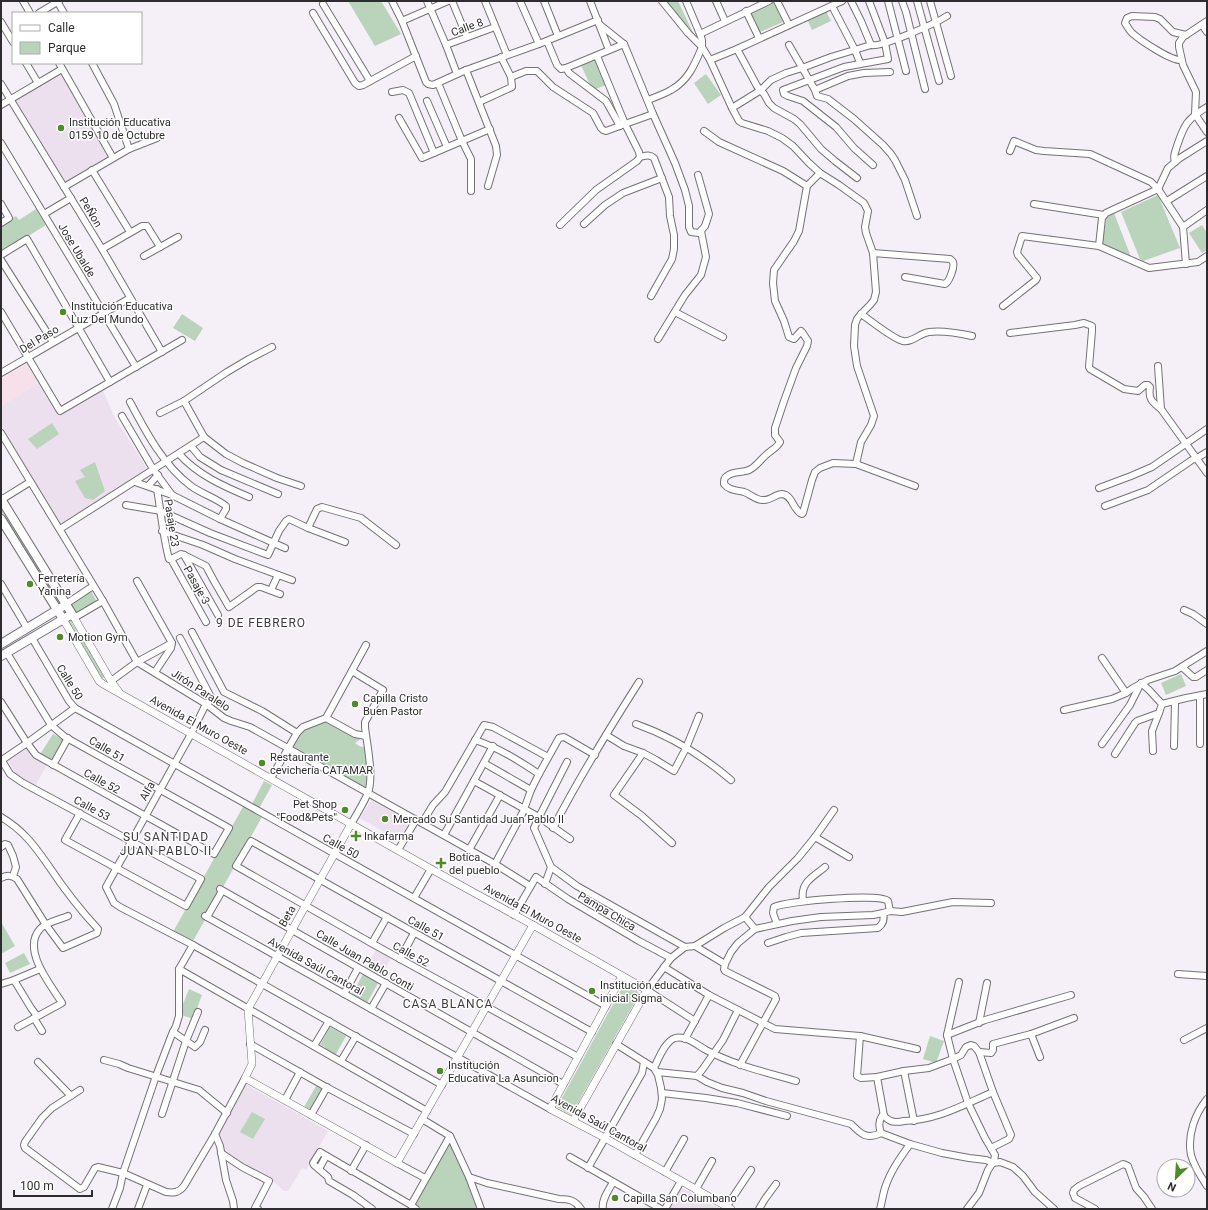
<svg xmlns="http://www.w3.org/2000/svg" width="1208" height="1210" viewBox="0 0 1208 1210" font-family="Roboto,sans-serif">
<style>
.built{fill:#ece0ef}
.medical{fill:#f8e0ea}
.green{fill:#bad3bb}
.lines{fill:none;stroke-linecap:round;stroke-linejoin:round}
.minor-casing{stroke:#767077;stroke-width:8}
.tertiary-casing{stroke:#767077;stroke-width:8}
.secondary-casing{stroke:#767077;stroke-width:10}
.minor{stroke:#fff;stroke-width:6}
.tertiary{stroke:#fff;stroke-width:7}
.secondary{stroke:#fff;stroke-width:8}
.poi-dot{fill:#518b29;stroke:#fff;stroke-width:1.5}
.labels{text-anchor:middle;stroke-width:3;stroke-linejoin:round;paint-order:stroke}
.street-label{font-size:11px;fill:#2f2c2f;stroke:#fff}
.poi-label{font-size:11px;fill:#2f2c2f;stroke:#fff;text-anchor:start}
.neighbourhood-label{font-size:12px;letter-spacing:1px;fill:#3f3a40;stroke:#fff}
</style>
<rect width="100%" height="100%" fill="#f5eff7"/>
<g class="built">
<polygon points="60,71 110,156 64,183 13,99"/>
<polygon points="40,382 59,416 102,389 115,418 148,470 59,526 1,425 1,406"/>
<polygon points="28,746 48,763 35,786 16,774 7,759"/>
<polygon points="372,799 410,821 398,840 360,818"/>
<polygon points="377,948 392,956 380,979 365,970"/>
<polygon points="245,1084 328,1131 306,1170 302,1168 288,1191 284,1191 272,1180 244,1165 224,1152 217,1136"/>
<polygon points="680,1187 720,1209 668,1209"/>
</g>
<polygon class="medical" points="28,363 40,382 1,406 1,379"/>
<g class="green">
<polygon points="348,1 381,1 401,34 375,46"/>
<polygon points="662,1 678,1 696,39"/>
<polygon points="770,1 773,1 783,22 758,33 748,11"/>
<polygon points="826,11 831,21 812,30 807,19"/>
<polygon points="595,58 606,85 593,90 591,87 581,65"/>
<polygon points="706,74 721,95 708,104 694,83"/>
<polygon points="1158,195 1180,248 1143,261 1140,259 1121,212"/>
<polygon points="36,209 46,225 1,253 1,226 16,216 19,220"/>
<polygon points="1114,213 1131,257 1101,246 1107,216"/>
<polygon points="1202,225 1207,233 1207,250 1202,253 1189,233"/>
<polygon points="182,314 203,328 195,341 173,328"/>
<polygon points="52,423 59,434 37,449 28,439"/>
<polygon points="95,462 105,491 93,500 85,498 75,481 85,477 80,470"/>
<polygon points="1,507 2,507 60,601 56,603 1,514"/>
<polygon points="91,591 97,602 76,614 70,603"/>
<polygon points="70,620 105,677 101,679 66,622"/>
<polygon points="1181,674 1186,686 1166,695 1161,683"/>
<polygon points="328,721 362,738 355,743 359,746 367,748 368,780 366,789 292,747 303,731 311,726"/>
<polygon points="53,734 64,740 50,762 39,756"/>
<polygon points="264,781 272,785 257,812 263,815 192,943 173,932 244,805 250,808"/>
<polygon points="1,922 15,946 1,954"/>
<polygon points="24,953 30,964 10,973 5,963"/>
<polygon points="363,974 378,983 367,1003 352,994"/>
<polygon points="624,984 640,993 571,1115 557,1107"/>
<polygon points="189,989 202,995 193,1019 179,1014"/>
<polygon points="330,1027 346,1036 335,1056 324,1050 325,1047 320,1045"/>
<polygon points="930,1036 944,1041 936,1063 923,1059"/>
<polygon points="316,1086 323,1090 311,1111 304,1107"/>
<polygon points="252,1112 265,1119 253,1139 240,1132"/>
<polygon points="450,1142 452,1142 477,1209 422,1209 416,1205 416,1202"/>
</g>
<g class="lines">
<g class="minor-casing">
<g id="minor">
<polyline points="23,1 30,13"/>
<polyline points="57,1 64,13"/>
<polyline points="392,1 402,21 426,82 428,84 433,85 466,70 539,44 598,20"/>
<polyline points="427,1 446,45 457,74"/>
<polyline points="452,1 467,37"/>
<polyline points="485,1 507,55"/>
<polyline points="520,1 539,44"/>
<polyline points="544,1 558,36"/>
<polyline points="590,1 609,50"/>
<polyline points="686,1 700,34 702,40 702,47 710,60 732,108 739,121 742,123 768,131 782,138 793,146 809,163 820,173 839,185 864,203 868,211 865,227 866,233 873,253 876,292 874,300 870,305 861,314 857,319 855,325 854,346 857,366 874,416 871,425 861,442 856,464"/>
<polyline points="716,1 725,21"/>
<polyline points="777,1 789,25"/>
<polyline points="851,1 861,21 871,45"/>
<polyline points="869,1 885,43 888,59 844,67 783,90 784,94 788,96 803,101 836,127 854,148 873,165"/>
<polyline points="888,1 906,71"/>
<polyline points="902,1 906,12 925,89"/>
<polyline points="917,1 939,81"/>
<polyline points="930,1 951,76"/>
<polyline points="323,4 370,81"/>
<polyline points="832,6 855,50 860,63"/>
<polyline points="746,11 759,38"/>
<polyline points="39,13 59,1"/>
<polyline points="313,13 355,83 359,86 363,85 416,56"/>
<polyline points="402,21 448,1"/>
<polyline points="1207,21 1183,37 1179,43 1179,47 1183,65 1196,92 1195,114 1207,132"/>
<polyline points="1,22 13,42"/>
<polyline points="599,24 624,44 653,114 675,163 685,190 689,206 689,227 691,232 699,233 705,226 709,214 698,175"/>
<polyline points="1202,25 1207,32"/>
<polyline points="700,34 769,1"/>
<polyline points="547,41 557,65 561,69 566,68 624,44"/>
<polyline points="446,45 495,27"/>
<polyline points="789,45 815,90 817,96 828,99 854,119 883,145 891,154 895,160 905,180 917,216"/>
<polyline points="737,49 757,86 764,94 769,103 774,108 794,119 800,124 821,149 835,161 857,178"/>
<polyline points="710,60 737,49 842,1"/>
<path d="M 1181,60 C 1171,61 1140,40 1132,33 C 1129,30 1127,26 1125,23 L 1127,18 L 1132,16 L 1155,17 L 1160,19 L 1173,32 L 1186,35"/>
<polyline points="26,63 38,83"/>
<polyline points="59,63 113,158"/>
<polyline points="92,63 114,104 129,149"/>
<polyline points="566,68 569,73 606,101 620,126"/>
<polyline points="466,70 496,146 497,155 488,186"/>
<polyline points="511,77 526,71 537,71 553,87 593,113 601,128 603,130 606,131 625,124 653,114"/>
<polyline points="438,83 462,141 471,159 471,191"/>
<polyline points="1,84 102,249 162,352"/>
<polyline points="815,90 848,76 864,73 890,72"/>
<polyline points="392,92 403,90 409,93 434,153"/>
<path d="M 648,100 C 656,97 664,94 671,90 C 688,81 695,64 702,47 L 688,33 L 662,1"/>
<polyline points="427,101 447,147"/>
<polyline points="479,102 512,87 511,77 501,57"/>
<polyline points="1,105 62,69"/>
<path d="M 732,108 L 761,90 L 771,80 L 786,73 L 802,68 L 831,57 L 871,45 C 881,48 936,23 947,16"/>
<polyline points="399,118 422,158 490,129"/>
<polyline points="704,131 719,142 783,171 807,186"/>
<polyline points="1,143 136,367"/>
<polyline points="1010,151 1014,141 1036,150 1044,151 1090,154 1151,182 1158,189 1183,227 1186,264"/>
<path d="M 640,157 C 645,156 649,154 654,158 L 669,197 L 670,216 L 674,235 L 674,249 L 672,259 L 651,296"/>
<path d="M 1175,162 C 1173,156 1175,152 1177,146 C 1184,125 1187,119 1207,107"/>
<polyline points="92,170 130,232"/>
<path d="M 820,173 L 807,186 L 799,231 L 794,241 L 774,270 L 773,283 L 775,301 L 784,321 L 789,337 L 794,339 L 801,331 L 802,332 L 808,341 L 807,346 L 796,368 L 784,401 L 775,428 L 775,435 L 780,442 C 777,448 771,450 766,455 C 760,460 756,467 749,470 C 742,473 733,471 727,476 C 724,478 724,480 724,484 C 730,491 736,490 744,492 C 751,494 756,501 764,500 C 771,500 776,494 782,494 C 793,495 793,511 802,514 L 803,513 L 812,480 L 815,472 L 820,468 L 833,463 L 856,464 L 915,486"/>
<polyline points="64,187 129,149 157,138"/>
<polyline points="1167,201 1207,176"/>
<polyline points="1,204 9,218 1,223"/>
<polyline points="1034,204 1104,215"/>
<polyline points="44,214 71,198"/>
<polyline points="584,224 605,205 623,193 662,178"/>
<polyline points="560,225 596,190 637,161 640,157 639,152 625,124 597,56"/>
<polyline points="1183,227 1207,210"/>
<polyline points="1099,246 1102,218 1106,213 1158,189 1168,168 1180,158 1207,141"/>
<polyline points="102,249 142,226 147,226 160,247"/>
<path d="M 873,253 L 950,259 C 951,260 952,260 953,262 C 955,267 949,282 945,284 L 905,277"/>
<polyline points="1,255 27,239 110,382"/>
<polyline points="144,256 178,237"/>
<polyline points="1,260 53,342"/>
<polyline points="1003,306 1036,280 1037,278 1018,255 1017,252 1022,236 1099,246 1149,268 1198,262 1207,256"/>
<polyline points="1,312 60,411 182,340"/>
<polyline points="675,312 723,337"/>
<path d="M 861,314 C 870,320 893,339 903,341 C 912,343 920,333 929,332 C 943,330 958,333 972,336"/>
<path d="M 1010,333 L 1075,325 L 1084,323 L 1092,326 L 1092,331 L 1089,367 L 1090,369 L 1124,389 L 1138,391 L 1145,385 L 1148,385 L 1150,387 C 1148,399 1152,402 1161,409"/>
<polyline points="658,339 685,295 701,275 706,257 701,231"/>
<polyline points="1158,366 1161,409 1207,473"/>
<polyline points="1,373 130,298"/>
<polyline points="184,401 204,437 226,454 243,463 277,478 301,486"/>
<path d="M 130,402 C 146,432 163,465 191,486 C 202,494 216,498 226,506 L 226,509 L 220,519"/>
<polyline points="160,413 184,401 227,372 249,359 272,347"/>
<polyline points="122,416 153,469 172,495"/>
<polyline points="1,433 103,601 137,662 206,704 224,718 231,721 250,727 495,864 530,886"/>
<polyline points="191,446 200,457 221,470 278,494"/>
<path d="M 179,454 C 198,475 223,486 249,497"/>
<polyline points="135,482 172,495 220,519 285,548"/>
<polyline points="148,486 158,475"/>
<polyline points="1099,488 1131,476 1152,467 1207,429"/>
<path d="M 157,489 C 161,513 163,536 169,559 L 171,559 L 206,622"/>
<polyline points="1,500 30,482"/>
<polyline points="126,505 161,511 210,533 268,555 279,531 286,521 289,519 308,528 345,542"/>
<polyline points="1105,506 1148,490 1192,460 1197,458 1207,452"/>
<polyline points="308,528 317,509 322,507 361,518 396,545"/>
<polyline points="60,529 204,437"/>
<polyline points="162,531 203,545 235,559 292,580"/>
<polyline points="184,555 218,615"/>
<polyline points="171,559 181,554 184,555 206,566 214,581 229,607 257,587 261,587 280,594"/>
<polyline points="137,581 172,643 171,648 155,672"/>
<polyline points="1,584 27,628"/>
<polyline points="271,590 278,575"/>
<polyline points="66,604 93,586"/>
<polyline points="1184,610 1193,614 1207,624"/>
<polyline points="74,618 103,601"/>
<polyline points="192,632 224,692 262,711 297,733"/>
<polyline points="32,638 69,701 75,708 606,1006"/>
<polyline points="180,638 212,699 206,704 191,734 106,887 114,903 120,907 193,945 442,1085"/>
<polyline points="1102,658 1126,693"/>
<polyline points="1182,667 1193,677 1196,677 1207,670"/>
<polyline points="111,681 137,662 172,643"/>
<polyline points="1,702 27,743 36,755 214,854 229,828 65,737 51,725 7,653"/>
<polyline points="1162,704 1186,698 1207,694"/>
<polyline points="1064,710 1112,699 1126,693 1133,688 1148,680 1175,671 1207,651"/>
<polyline points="326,718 355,734 366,736"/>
<path d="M 636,724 C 670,736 703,756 731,780"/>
<polyline points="606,735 624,746 643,753 656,760 674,771 686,748 699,716"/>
<path d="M 475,740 C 499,748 518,760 539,774"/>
<polyline points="1102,744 1130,705 1141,683 1149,690 1162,704 1159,713 1137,721 1135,723 1115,754"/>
<polyline points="1200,744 1200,696"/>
<polyline points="1174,746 1175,701"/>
<polyline points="1153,751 1152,731 1159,713"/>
<polyline points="643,753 614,795 642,816 672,843"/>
<polyline points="1,759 10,774 23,783 201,879 186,906 65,840 80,813"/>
<polyline points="2,760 27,743 75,708"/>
<polyline points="567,762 539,817 534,828 551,867 577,886 685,947"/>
<polyline points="484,763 531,790"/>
<polyline points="53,765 68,738"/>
<polyline points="271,778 297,733 303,727 326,718 366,645"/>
<polyline points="474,781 539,817 570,839"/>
<path d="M 1,817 C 23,830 34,845 48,865 C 62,886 81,911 98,929 L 97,933 L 63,948 L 46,925 L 17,879 C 11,875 7,875 1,878"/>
<polyline points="422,823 433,805 445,792 484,725 493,727 548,757"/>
<path d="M 351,824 C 357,814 363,804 368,793 C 374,776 367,745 365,727 L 365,722 L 383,690 L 352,671"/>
<path d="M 553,828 C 579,778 609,729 639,682"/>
<polyline points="444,835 493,746"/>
<polyline points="815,837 849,857"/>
<polyline points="1,847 5,844 8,845 13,856 16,867 13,876"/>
<polyline points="398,850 416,820"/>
<polyline points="469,850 500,795"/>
<polyline points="495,864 523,812 531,790 539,774 559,738 564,737 595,755"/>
<polyline points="545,884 551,867"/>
<polyline points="220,889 563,1084"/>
<polyline points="414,898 431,869"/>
<path d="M 803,901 C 800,882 812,878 825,867"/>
<polyline points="514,915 536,877 568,899 639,941 671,958"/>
<polyline points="205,916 550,1109"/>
<polyline points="207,917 222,891"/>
<polyline points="745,917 755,929"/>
<path d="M 777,924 L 773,913 L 774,907 C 788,901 879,893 888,901 L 890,911"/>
<polyline points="372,943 387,917"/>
<path d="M 768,943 L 786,937 L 801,933 L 878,928 C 883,924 885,920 883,913"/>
<polyline points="695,946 725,964"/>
<polyline points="400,959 414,933"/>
<polyline points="664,967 709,995 775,1029 860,1036 917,1049"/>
<polyline points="179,969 427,1111"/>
<polyline points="1178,974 1207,976"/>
<polyline points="14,980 31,1008 37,1016"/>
<polyline points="1,984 14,980 40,969"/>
<polyline points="344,994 358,968"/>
<polyline points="371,1009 386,983"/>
<polyline points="34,1018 42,1031"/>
<polyline points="695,1021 647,990 671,958 685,947 695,946 724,928 745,917 769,887 798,858 815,837 834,810"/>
<polyline points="979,1023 987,983"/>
<path d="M 18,1027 L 62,1003 C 51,985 21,950 40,929 C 46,922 59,920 68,916"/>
<polyline points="173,1032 195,1047 200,1042 205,1030"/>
<polyline points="1031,1034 1040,1057"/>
<polyline points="947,1035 959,982"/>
<polyline points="860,1036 857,1076 861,1078 877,1077 904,1071 929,1068 953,1059 961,1055 966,1047 971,1045 974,1046 979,1052 991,1053 993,1050 993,1044 1031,1034 1074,1018"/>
<polyline points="685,1039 709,995"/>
<polyline points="1184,1040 1207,1028"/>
<polyline points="250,1044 326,1087 414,1134"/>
<polyline points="616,1044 654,1068 658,1075 661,1088 662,1099 660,1109 656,1118 635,1155"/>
<polyline points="314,1046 329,1021"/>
<polyline points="979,1052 993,1092 1011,1135 1009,1139 991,1148"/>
<polyline points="578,1057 373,944 236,866 251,841 592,1032"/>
<polyline points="104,1060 119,1064 128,1068 199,1090 227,1113"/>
<polyline points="341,1061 356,1036"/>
<polyline points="38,1062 71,1096"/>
<polyline points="740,1065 776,999 775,996 725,971 724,969 725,964 731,952 738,943 755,929 792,921 821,917 873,915 883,913 890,911 902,912 953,902 991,903"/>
<path d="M 654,1068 C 658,1060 665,1041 675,1038 C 686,1035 697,1045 706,1050 C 734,1065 765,1072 796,1081"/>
<polyline points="904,1071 914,1121"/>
<path d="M 657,1072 L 697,1076 L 707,1082 L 722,1088 L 743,1093 L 766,1101 L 851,1124 C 861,1134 866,1140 881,1133"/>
<polyline points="697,1076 702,1070 723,1040 738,1010"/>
<path d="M 877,1077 L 884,1116 C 885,1117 887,1119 889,1120 C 893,1123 899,1122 904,1121 C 938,1120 963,1105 993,1092"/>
<path d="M 80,1090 L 52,1108 L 42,1118 L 25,1142 L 24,1145 L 25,1148 L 80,1189 L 84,1187 L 95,1168 L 98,1167 L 123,1173 L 166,1192 C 173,1193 179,1193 184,1186 L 215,1134 L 245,1078"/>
<polyline points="662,1093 706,1098 737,1103 787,1116"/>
<path d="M 1207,1099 C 1195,1114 1187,1135 1191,1155 C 1194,1166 1201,1177 1207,1186"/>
<polyline points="285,1100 300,1072"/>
<polyline points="162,1114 186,1041 198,1012"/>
<polyline points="311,1115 327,1087"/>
<path d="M 884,1116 L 882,1116 C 878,1122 879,1127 881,1133 L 910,1144 L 942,1153 L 969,1158 L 986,1160 L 993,1163 L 1000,1162 L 1008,1165 L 1013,1167 L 1023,1176 L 1035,1192 L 1054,1209"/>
<polyline points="422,1119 450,1136 469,1177 481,1209"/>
<polyline points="215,1134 220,1146 226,1180 233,1201 234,1209"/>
<polyline points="221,1153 242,1167 269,1181 255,1208 258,1209"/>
<polyline points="570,1157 661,1209"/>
<polyline points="397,1163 425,1178"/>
<polyline points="588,1168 642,1073 644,1062"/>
<polyline points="319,1169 326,1156"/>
<polyline points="351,1171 366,1145"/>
<polyline points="665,1172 684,1139"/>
<path d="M 469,1177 L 487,1183 L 559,1199 C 569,1199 575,1200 581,1209"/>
<polyline points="696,1189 712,1161"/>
<polyline points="411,1205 450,1136"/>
<polyline points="112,1209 120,1188 123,1173 156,1076 172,1034 176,1026 179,1016 179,969 193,945"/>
<polyline points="138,1209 147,1185"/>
<polyline points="372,1209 353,1195 329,1181 328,1177 314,1165 313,1163 320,1152 411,1205 416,1209"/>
<path d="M 603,1209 C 601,1200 609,1190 613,1182"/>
<polyline points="665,1209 681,1181"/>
<polyline points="725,1209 751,1170"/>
<polyline points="759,1209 765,1199 776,1184"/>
<path d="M 880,1209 C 882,1202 883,1194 885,1188 C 890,1172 900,1158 910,1144"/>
<polyline points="967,1209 979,1193 988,1170 994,1161 995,1155 985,1138 968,1103 953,1059 947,1035 985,1020 1071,995"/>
<polyline points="1095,1209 1075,1198 1073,1193 1074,1190 1079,1186 1123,1164 1128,1166 1136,1188 1144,1197 1152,1209"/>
</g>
</g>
<g class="tertiary-casing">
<g id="tertiary">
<polyline points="72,614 111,681 119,692"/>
<polyline points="63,619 99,681 103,684 431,869 533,925 647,990 573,1121"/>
<polyline points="351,824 248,1009 252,1064 245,1078 397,1163 533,925"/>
<polyline points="622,976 550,1109 605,1138 731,1209"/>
</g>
</g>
<g class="secondary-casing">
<g id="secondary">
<polyline points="1,499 72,614 1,656"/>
<polyline points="1,519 63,619"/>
<polyline points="1,644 62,607"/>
</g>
</g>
<use href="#minor" class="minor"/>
<use href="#tertiary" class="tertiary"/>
<use href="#secondary" class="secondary"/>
</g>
<g class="poi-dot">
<circle cx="61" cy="128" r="4"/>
<circle cx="63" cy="312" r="4"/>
<circle cx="30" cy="584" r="4"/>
<circle cx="60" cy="637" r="4"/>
<circle cx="355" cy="704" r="4"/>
<circle cx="262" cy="763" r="4"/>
<circle cx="345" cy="810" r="4"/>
<circle cx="385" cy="819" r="4"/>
<path d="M354 830h4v4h4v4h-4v4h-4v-4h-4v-4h4z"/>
<path d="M439 857h4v4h4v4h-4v4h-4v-4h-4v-4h4z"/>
<circle cx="592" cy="991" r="4"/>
<circle cx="440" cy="1071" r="4"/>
<circle cx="615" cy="1198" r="4"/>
</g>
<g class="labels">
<g class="street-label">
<text transform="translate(467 27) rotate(-20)" y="4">Calle 8</text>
<text transform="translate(91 212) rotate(59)" y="4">PeÑon</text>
<text transform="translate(77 250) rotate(59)" y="4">Jose Ubalde</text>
<text transform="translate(39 339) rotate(-31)" y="4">Del Paso</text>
<text transform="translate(172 523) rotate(81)" y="4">Pasaje 23</text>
<text transform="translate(197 585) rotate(61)" y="4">Pasaje 3</text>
<text transform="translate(70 682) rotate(58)" y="4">Calle 50</text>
<text transform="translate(201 690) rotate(33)" y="4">Jirón Paralelo</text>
<text transform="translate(199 725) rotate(29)" y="4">Avenida El Muro Oeste</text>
<text transform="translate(107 749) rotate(30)" y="4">Calle 51</text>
<text transform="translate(102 781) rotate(29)" y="4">Calle 52</text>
<text transform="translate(147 791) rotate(-61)" y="4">Alfa</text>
<text transform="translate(92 808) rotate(28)" y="4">Calle 53</text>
<text transform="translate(341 846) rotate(29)" y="4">Calle 50</text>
<text transform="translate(607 911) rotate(31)" y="4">Pampa Chica</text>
<text transform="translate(533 913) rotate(29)" y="4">Avenida El Muro Oeste</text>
<text transform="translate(287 916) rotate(-60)" y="4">Beta</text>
<text transform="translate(426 928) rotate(29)" y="4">Calle 51</text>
<text transform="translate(411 954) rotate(29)" y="4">Calle 52</text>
<text transform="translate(365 960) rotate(30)" y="4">Calle Juan Pablo Conti</text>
<text transform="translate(316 966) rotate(29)" y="4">Avenida Saúl Cantoral</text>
<text transform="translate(599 1123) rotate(29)" y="4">Avenida Saúl Cantoral</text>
</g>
<g class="poi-label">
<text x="69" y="126">Institución Educativa<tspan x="69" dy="13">0159 10 de Octubre</tspan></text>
<text x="71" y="310">Institución Educativa<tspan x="71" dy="13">Luz Del Mundo</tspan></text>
<text x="38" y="582">Ferretería<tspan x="38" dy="13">Yanina</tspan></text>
<text x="68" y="641">Motion Gym</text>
<text x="363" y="702">Capilla Cristo<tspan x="363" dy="13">Buen Pastor</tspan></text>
<text x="270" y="761">Restaurante<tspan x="270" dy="13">cevichería CATAMAR</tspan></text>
<text x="337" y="808" text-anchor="end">Pet Shop<tspan x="337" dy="13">"Food&amp;Pets"</tspan></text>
<text x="393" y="823">Mercado Su Santidad Juan Pablo II</text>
<text x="364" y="840">Inkafarma</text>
<text x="449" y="861">Botica<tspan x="449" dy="13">del pueblo</tspan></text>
<text x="600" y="989">Institución educativa<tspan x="600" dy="13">inicial Sigma</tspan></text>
<text x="448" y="1069">Institución<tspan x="448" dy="13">Educativa La Asuncion</tspan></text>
<text x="623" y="1202">Capilla San Columbano</text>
</g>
<g class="neighbourhood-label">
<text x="261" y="627">9 DE FEBRERO</text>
<text x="166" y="841">SU SANTIDAD<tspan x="166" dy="14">JUAN PABLO II</tspan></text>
<text x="448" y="1008">CASA BLANCA</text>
</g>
</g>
<rect width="1208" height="1210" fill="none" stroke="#2f2c2f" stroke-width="4"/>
<rect x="12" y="12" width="130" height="52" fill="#ffffff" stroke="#acabac"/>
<rect x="20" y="25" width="20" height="6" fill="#ffffff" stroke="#acabac"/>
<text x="48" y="32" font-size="12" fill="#2f2c2f">Calle</text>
<rect x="20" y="42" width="20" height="12" fill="#bad3bb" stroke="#acabac"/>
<text x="48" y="52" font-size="12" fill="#2f2c2f">Parque</text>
<g transform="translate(1176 1178) rotate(205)"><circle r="19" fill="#ffffff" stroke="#acabac"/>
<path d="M0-3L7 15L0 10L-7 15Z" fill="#518b29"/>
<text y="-6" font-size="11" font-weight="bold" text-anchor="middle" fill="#2f2c2f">N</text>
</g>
<path d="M14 1190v6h78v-6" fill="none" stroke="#2f2c2f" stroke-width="2"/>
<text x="20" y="1190" font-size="12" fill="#2f2c2f" stroke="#ffffff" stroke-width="3" paint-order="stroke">100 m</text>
</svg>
